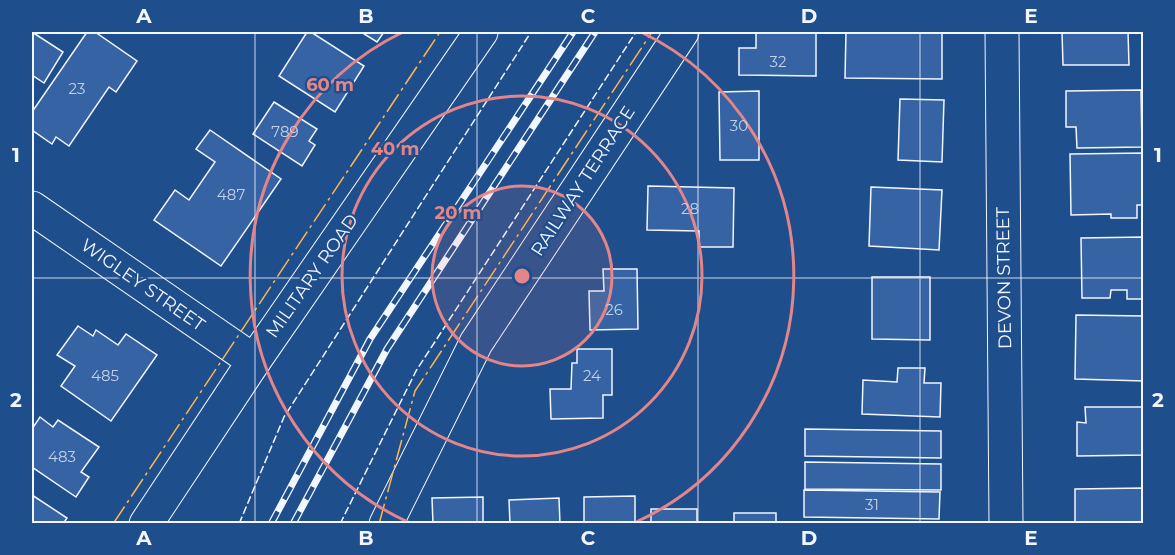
<svg xmlns="http://www.w3.org/2000/svg" width="1175" height="555" viewBox="0 0 1175 555" font-family="Montserrat,sans-serif">
<style>
.building{fill:#3563a3;stroke:#f2f6ff;stroke-width:1.5}
.lines{fill:none;stroke-linecap:round;stroke-linejoin:round}
.minor-casing{stroke:#f2f6ff;stroke-width:35}
.major-casing{stroke:#f2f6ff;stroke-width:35}
.minor{stroke:#1f4e8c;stroke-width:33}
.major{stroke:#1f4e8c;stroke-width:33}
.rail-casing{stroke:#f2f6ff;stroke-width:7}
.rail{stroke:#1f4e8c;stroke-width:4.5;stroke-dasharray:14;stroke-linecap:butt}
.fence{stroke:#f2f6ff;stroke-width:1.5;stroke-dasharray:8 3;stroke-linecap:butt}
.power{stroke:#ffb74d;stroke-width:1.5;stroke-dasharray:21 4.5 3 4.5;stroke-linecap:butt}
.grid{fill:none;stroke:#f2f6ff;stroke-width:1.5;stroke-opacity:0.55}
.ring{fill:none;stroke:#e38589;stroke-width:3}
.labels{text-anchor:middle;stroke-width:4.5;stroke-linejoin:round;paint-order:stroke}
.number-label{font-size:15px;fill:#c3d1e8}
.street-label{font-size:18px;fill:#f2f6ff;stroke:#1f4e8c}
.centre{fill:#e38589;stroke:#1f4e8c;stroke-width:3}
.ring-label{font-size:18px;text-anchor:middle;font-weight:bold;fill:#e38589;stroke:#1f4e8c;stroke-width:4.5;stroke-linejoin:round;paint-order:stroke}
.neatline{fill:none;stroke:#f2f6ff;stroke-width:2}
.grid-label{font-size:20px;text-anchor:middle;font-weight:bold;fill:#f2f6ff}
</style>
<rect width="100%" height="100%" fill="#1f4e8c"/>
<g class="building">
<polygon points="32,32 63,52 44,83 32,75"/>
<polygon points="87,32 95,32 137,61 116,92 109,87 69,146 56,137 52,144 32,130 32,112"/>
<polygon points="307,32 311,32 364,66 335,112 279,76"/>
<polygon points="361,32 384,32 377,42"/>
<polygon points="756,32 816,32 816,76 739,75 739,48 756,48"/>
<polygon points="846,32 942,32 942,79 845,78"/>
<polygon points="1062,32 1128,32 1129,65 1063,65"/>
<polygon points="1141,90 1142,147 1077,148 1076,127 1066,127 1066,91"/>
<polygon points="759,91 759,160 720,160 719,92"/>
<polygon points="900,99 944,100 942,162 898,160"/>
<polygon points="274,102 317,129 309,141 315,145 302,166 253,134"/>
<polygon points="210,130 281,179 221,266 154,220 175,190 189,200 215,162 196,149"/>
<polygon points="1144,153 1144,205 1137,205 1137,218 1111,218 1111,214 1071,215 1070,154"/>
<polygon points="648,186 734,188 733,247 699,247 699,231 647,230"/>
<polygon points="871,187 942,190 939,250 869,246"/>
<polygon points="1144,237 1144,299 1127,299 1127,290 1111,290 1110,298 1082,298 1081,238"/>
<polygon points="603,269 637,269 638,329 590,330 589,291 604,291"/>
<polygon points="872,277 930,277 930,340 872,339"/>
<polygon points="1076,315 1144,316 1144,381 1075,379"/>
<polygon points="78,326 93,336 96,330 118,345 126,334 157,355 111,421 61,386 75,366 57,355"/>
<polygon points="577,349 612,349 612,395 603,395 603,418 551,419 550,389 571,389 572,363 577,363"/>
<polygon points="898,368 925,368 924,383 941,383 940,417 862,414 863,380 897,382"/>
<polygon points="1085,407 1144,407 1144,455 1077,456 1077,422 1086,423"/>
<polygon points="40,417 53,427 58,420 99,447 81,472 89,477 76,497 32,467 32,429"/>
<polygon points="805,429 941,431 941,458 805,456"/>
<polygon points="805,462 941,464 941,490 805,489"/>
<polygon points="1144,488 1144,524 1075,524 1075,489"/>
<polygon points="804,490 940,492 939,519 804,517"/>
<polygon points="32,495 67,518 63,524 32,524"/>
<polygon points="635,496 635,524 584,524 584,497"/>
<polygon points="483,497 483,524 433,524 432,498"/>
<polygon points="559,498 560,524 510,524 509,500"/>
<rect x="651" y="509" width="46" height="15"/>
<rect x="734" y="513" width="42" height="11"/>
</g>
<g class="lines">
<g class="minor-casing">
<g id="minor">
<polyline points="1002,32 1006,524"/>
<polyline points="32,208 254,361"/>
<polyline points="386,524 476,343 682,32"/>
</g>
</g>
<g class="major-casing">
<polyline id="major" points="146,524 254,361 481,32"/>
</g>
<use href="#minor" class="minor"/>
<use href="#major" class="major"/>
<g class="rail-casing">
<g id="rail">
<polyline points="271,524 370,339 573,32"/>
<polyline points="293,524 387,349 595,32"/>
</g>
</g>
<use href="#rail" class="rail"/>
<g class="fence">
<polyline points="239,524 284,417 531,32"/>
<polyline points="340,524 416,371 636,32"/>
</g>
<g class="power">
<polyline points="113,524 440,32"/>
<polyline points="379,524 415,391 652,32"/>
</g>
</g>
<path class="grid" d="M 255,32 L 255,524M 477,32 L 477,524M 698,32 L 698,524M 920,32 L 920,524M 32,278 L 1144,278"/>
<circle cx="522" cy="276" r="90" fill="#e38589" fill-opacity=".12"/>
<g class="ring">
<circle cx="522" cy="276" r="90"/>
<circle cx="522" cy="276" r="180"/>
<path d="M410 523A271 271 0 0 1 403 32M641 32A271 271 0 0 1 634 523"/>
</g>
<g class="labels">
<g class="number-label">
<text x="778" y="67">32</text>
<text x="77" y="94">23</text>
<text x="739" y="131">30</text>
<text x="285" y="137">789</text>
<text x="231" y="200">487</text>
<text x="690" y="214">28</text>
<text x="614" y="315">26</text>
<text x="105" y="381">485</text>
<text x="592" y="381">24</text>
<text x="62" y="462">483</text>
<text x="872" y="510">31</text>
</g>
<g class="street-label">
<text transform="translate(583 181) rotate(-57)" y="6">RAILWAY TERRACE</text>
<text transform="translate(312 276) rotate(-55)" y="6">MILITARY ROAD</text>
<text transform="translate(1004 278) rotate(-91)" y="6">DEVON STREET</text>
<text transform="translate(143 285) rotate(35)" y="6">WIGLEY STREET</text>
</g>
</g>
<circle cx="522" cy="276" r="9" class="centre"/>
<g class="ring-label">
<text x="330" y="91">60 m</text>
<text x="395" y="155">40 m</text>
<text x="458" y="219">20 m</text>
</g>
<rect width="1175" height="555" fill="none" stroke="#1f4e8c" stroke-width="66"/>
<rect x="33" y="33" width="1109" height="489" class="neatline"/>
<g class="grid-label">
<text x="144" y="23">A</text>
<text x="366" y="23">B</text>
<text x="588" y="23">C</text>
<text x="809" y="23">D</text>
<text x="1031" y="23">E</text>
<text x="16" y="162">1</text>
<text x="1158" y="162">1</text>
<text x="16" y="407">2</text>
<text x="1158" y="407">2</text>
<text x="144" y="545">A</text>
<text x="366" y="545">B</text>
<text x="588" y="545">C</text>
<text x="809" y="545">D</text>
<text x="1031" y="545">E</text>
</g>
</svg>
